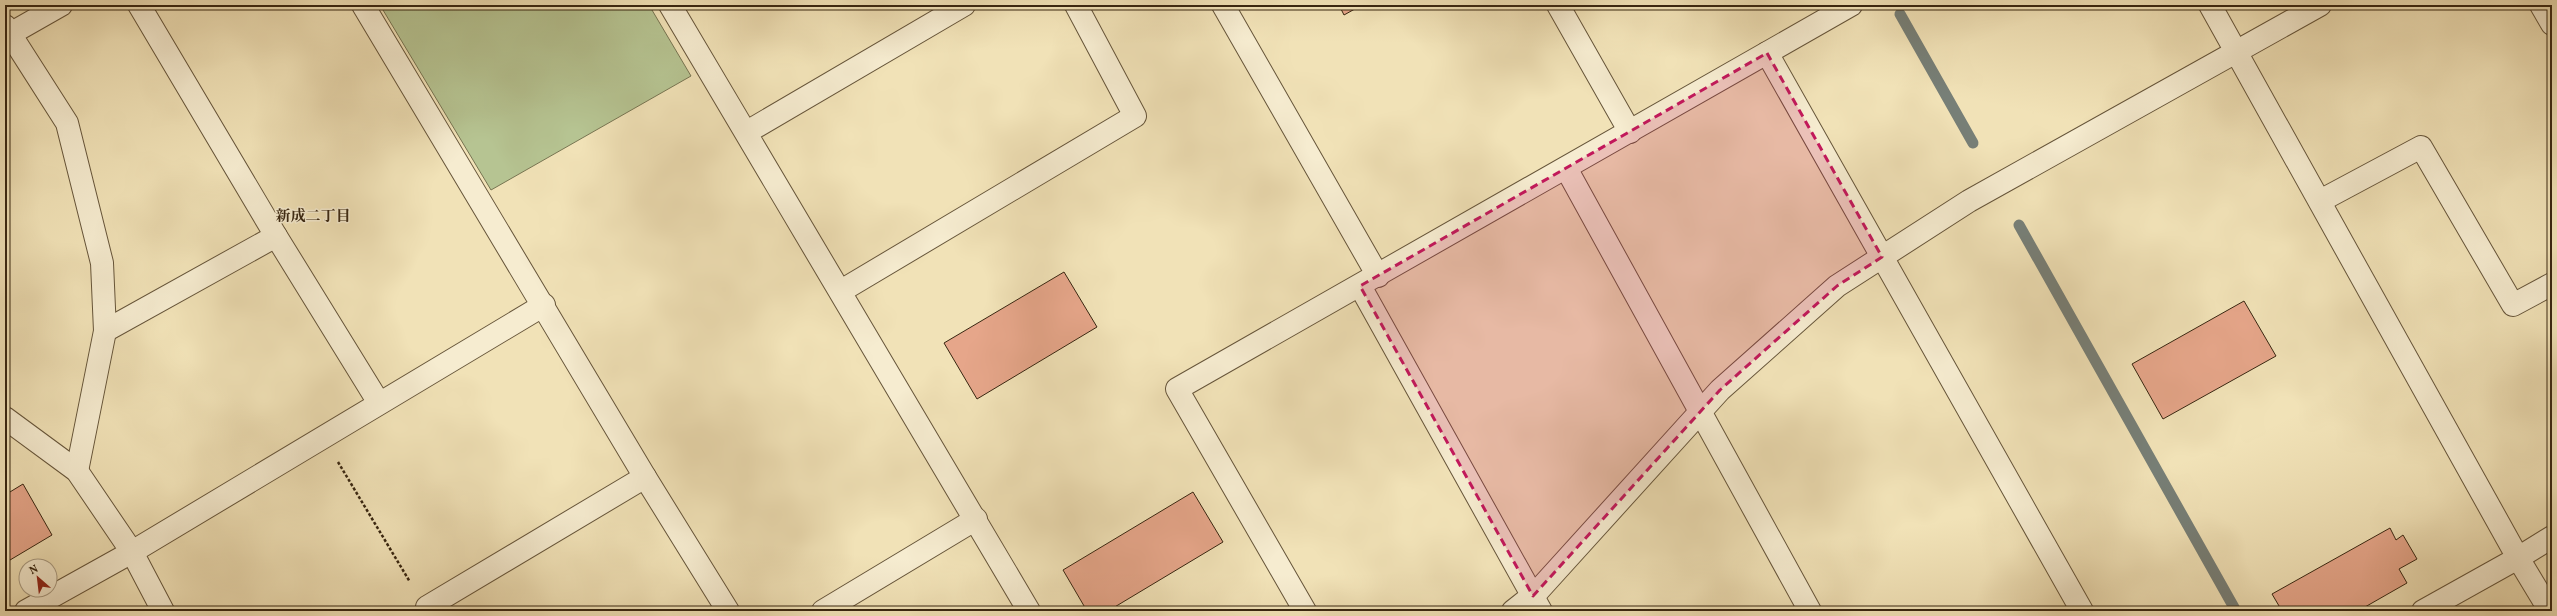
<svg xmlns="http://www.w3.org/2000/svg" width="2557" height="616" viewBox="0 0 2557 616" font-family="Vollkorn,'Noto Serif JP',serif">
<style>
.green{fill:#b6c492;stroke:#777552}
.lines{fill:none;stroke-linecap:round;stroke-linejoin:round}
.stream{stroke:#777f77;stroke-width:11}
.building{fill:#e6a68a;stroke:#382611}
.minor-casing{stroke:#66553a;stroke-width:24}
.tertiary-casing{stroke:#66553a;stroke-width:24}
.path{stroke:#382611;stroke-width:2.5;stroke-dasharray:3 2;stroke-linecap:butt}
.minor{stroke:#f6ecd0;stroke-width:22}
.tertiary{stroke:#f6ecd0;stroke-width:22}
.marked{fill:#c2185b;fill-opacity:0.2;stroke:#c2185b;stroke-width:3;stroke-dasharray:8 5;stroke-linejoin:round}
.labels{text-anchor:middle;stroke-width:3;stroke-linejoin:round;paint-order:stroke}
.neighbourhood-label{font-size:15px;font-weight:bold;fill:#382611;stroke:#f6ecd0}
</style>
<rect width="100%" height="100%" fill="#f1e2b7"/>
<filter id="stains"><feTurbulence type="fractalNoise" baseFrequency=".005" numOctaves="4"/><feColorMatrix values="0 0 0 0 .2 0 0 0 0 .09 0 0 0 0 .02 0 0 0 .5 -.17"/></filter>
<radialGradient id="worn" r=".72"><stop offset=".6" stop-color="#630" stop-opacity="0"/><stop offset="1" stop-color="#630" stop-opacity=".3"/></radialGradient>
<polygon class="green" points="380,5 649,5 691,76 491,190"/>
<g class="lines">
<g class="stream">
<polyline points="1900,14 1973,143"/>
<polyline points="2019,225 2236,611"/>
</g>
</g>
<g class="building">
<polygon points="1339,5 1362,5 1344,15"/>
<polygon points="1064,272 1097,327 977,399 944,343"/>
<polygon points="2244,301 2276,356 2163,419 2132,364"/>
<polygon points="23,484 52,535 5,563 5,495"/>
<polygon points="1193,492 1223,542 1108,611 1087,611 1063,570"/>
<polygon points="2390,528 2396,540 2403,535 2417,559 2399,569 2407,583 2358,611 2282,611 2272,594"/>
</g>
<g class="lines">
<g class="minor-casing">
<g id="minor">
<polyline points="139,5 276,236 379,403"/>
<polyline points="363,5 645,477 728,611"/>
<polyline points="1223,5 1378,276"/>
<polyline points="1558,5 1630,132"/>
<polyline points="5,26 67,123 102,263 105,331 77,471"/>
<polyline points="10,34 61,5"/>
<polyline points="1767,53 2082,611"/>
<polyline points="747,132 964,5"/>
<polyline points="1566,168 1810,611"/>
<polyline points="2320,201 2421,147 2513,305 2552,284"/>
<polyline points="1360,286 1541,611"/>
<polyline points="841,291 1135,116 1076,5"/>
<polyline points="105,331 276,236"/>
<polyline points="2518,558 2550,611"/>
<polyline points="26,611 132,552 544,305"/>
<polyline points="430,611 427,607 645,477"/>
<polyline points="1305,611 1177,389 1851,5"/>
</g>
</g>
<g class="tertiary-casing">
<g id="tertiary">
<polyline points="670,5 1029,611"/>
<polyline points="2210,5 2518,558 2423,611"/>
<polyline points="2541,5 2552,24"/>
<polyline points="5,418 77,471 132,552 163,611"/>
<polyline points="2518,558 2552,537"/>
<polyline points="823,611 976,519"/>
<polyline points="1513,611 1537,592 1720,390 1837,286 1969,201 2320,5"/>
</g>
</g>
<polyline class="path" points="338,462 410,582"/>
<use href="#minor" class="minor"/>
<use href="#tertiary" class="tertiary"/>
</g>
<path class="marked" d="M 1767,53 L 1882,257 L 1837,286 L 1720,390 L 1533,596 L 1360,286 Z"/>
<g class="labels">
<g class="neighbourhood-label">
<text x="313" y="221">新成二丁目</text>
</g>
</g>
<rect width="2557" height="616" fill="none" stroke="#f1e2b7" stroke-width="20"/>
<rect x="6" y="6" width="2545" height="604" fill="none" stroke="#382611" stroke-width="2"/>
<rect x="10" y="10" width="2537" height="596" fill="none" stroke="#382611"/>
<g transform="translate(38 578) rotate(332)"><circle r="19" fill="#f6ecd0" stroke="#aa9d84"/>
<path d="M0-3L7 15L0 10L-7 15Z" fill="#8f2418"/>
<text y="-6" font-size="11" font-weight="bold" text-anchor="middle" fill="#382611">N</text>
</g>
<rect width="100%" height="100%" filter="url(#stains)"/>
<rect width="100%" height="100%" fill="url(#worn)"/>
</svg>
